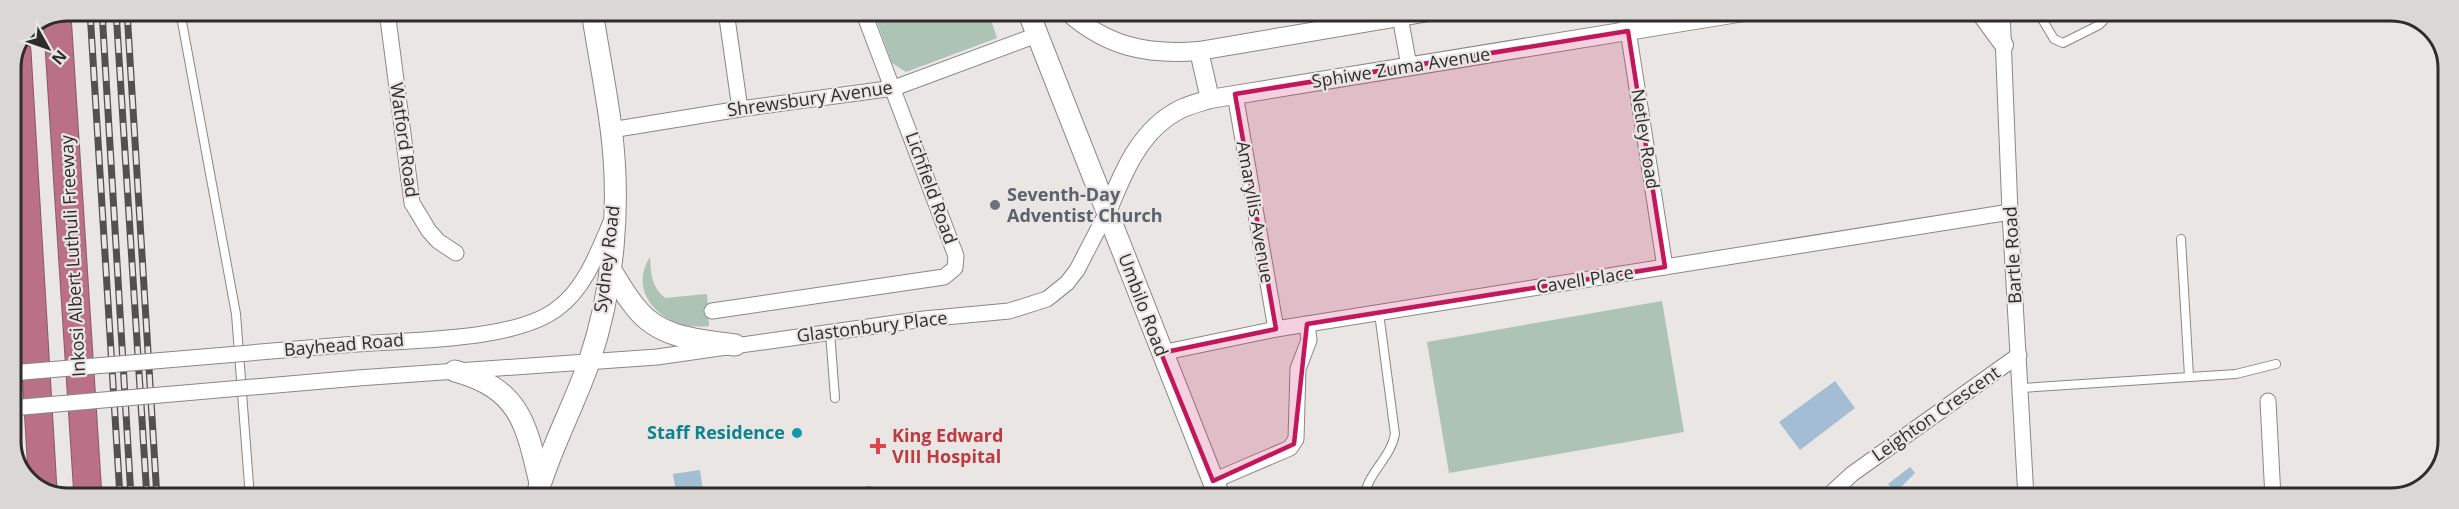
<svg xmlns="http://www.w3.org/2000/svg" width="2459" height="509" viewBox="0 0 2459 509" font-family="'Open Sans',sans-serif">
<style>
.green{fill:#acc3b6}
.water{fill:#a2bdd4}
.lines{fill:none;stroke-linecap:round;stroke-linejoin:round}
.service-casing{stroke:#8a8885;stroke-width:10}
.minor-casing{stroke:#8a8885;stroke-width:17}
.tertiary-casing{stroke:#8a8885;stroke-width:20}
.secondary-casing{stroke:#8a8885;stroke-width:23}
.motorway-casing{stroke:#895966;stroke-width:29}
.service{stroke:#fff;stroke-width:8}
.minor{stroke:#fff;stroke-width:15}
.tertiary{stroke:#fff;stroke-width:18}
.secondary{stroke:#fff;stroke-width:21}
.motorway{stroke:#ba7185;stroke-width:27}
.rail-casing{stroke:#535150;stroke-width:7}
.rail{stroke:#e9e6e3;stroke-width:4.5;stroke-dasharray:14;stroke-linecap:butt}
.minor-bridge-casing{stroke:#8a8885;stroke-width:17;stroke-linecap:butt}
.minor-bridge{stroke:#fff;stroke-width:15}
.marked{fill:#c2185b;fill-opacity:0.2;stroke:#c2185b;stroke-width:4.5;stroke-linejoin:round}
.worship-dot{fill:#6b7280;stroke:#e9e6e3;stroke-width:2}
.culture-dot{fill:#0f9aa8;stroke:#e9e6e3;stroke-width:2}
.health-dot{fill:#e0444e;stroke:#e9e6e3;stroke-width:2}
.labels{text-anchor:middle;stroke-width:4.5;stroke-linejoin:round;paint-order:stroke}
.street-label{font-size:18px;fill:#2e2d2c;stroke:#e9e6e3}
.worship-label{font-size:18px;font-weight:bold;fill:#5b616d;stroke:#e9e6e3;text-anchor:start}
.culture-label{font-size:18px;font-weight:bold;fill:#0d838f;stroke:#e9e6e3;text-anchor:end}
.health-label{font-size:18px;font-weight:bold;fill:#be3a42;stroke:#e9e6e3;text-anchor:start}
.rim{fill:none;stroke:#2e2d2c;stroke-width:3}
</style>
<rect width="100%" height="100%" fill="#e9e6e3"/>
<g class="green">
<polygon points="873,11 988,11 997,38 906,72 892,63"/>
<path d="M 650,257 C 651,274 651,286 665,298 L 707,294 L 709,326 C 699,327 686,327 677,323 C 649,312 632,284 650,257 Z"/>
<polygon points="1662,301 1684,432 1449,473 1427,342"/>
</g>
<g class="water">
<polygon points="1835,381 1855,408 1800,450 1779,422"/>
<polygon points="1910,467 1915,473 1902,486 1901,491 1894,491 1888,484"/>
<polygon points="700,470 704,498 677,498 673,474"/>
</g>
<g class="lines">
<g class="service-casing">
<g id="service">
<polyline points="180,11 236,314 250,498"/>
<polyline points="2042,19 2054,39 2063,43 2099,25 2103,21 2104,11"/>
<polyline points="2181,239 2189,376"/>
<polyline points="830,332 835,398"/>
<polyline points="2021,388 2236,374 2276,364"/>
<polyline points="869,491 875,498"/>
<path d="M 1364,498 C 1367,473 1391,458 1395,434 L 1379,313"/>
</g>
</g>
<g class="minor-casing">
<g id="minor">
<polyline points="387,11 412,203 429,231 438,241 456,253"/>
<polyline points="726,11 740,109"/>
<polyline points="1399,11 1409,66"/>
<polyline points="1625,11 1665,267"/>
<polyline points="2002,11 2010,212 2026,498"/>
<polyline points="1235,94 1276,329"/>
<polyline points="611,130 740,109 894,88 1037,35"/>
<polyline points="712,311 944,277 955,268 956,256 863,11"/>
<path d="M 356,344 C 409,340 517,341 558,308 C 585,288 598,252 611,222"/>
<polyline points="1161,353 1276,329 2010,212"/>
<polyline points="358,378 657,357 924,319 1009,311 1047,299 1067,283 1077,270 1107,212"/>
<polyline points="2268,401 2273,498"/>
<polyline points="1213,481 1290,448 1296,439 1298,369 1309,340 1307,324"/>
<polyline points="1826,498 1852,474 2019,355"/>
</g>
</g>
<g class="tertiary-casing">
<g id="tertiary">
<path d="M 1067,11 C 1107,47 1147,55 1199,51 L 1435,11"/>
<polyline points="1979,11 2004,45"/>
<polyline points="1199,51 1210,99"/>
<path d="M 1107,212 C 1123,172 1141,127 1183,108 C 1192,104 1201,102 1210,99 L 1750,11"/>
</g>
</g>
<g class="secondary-casing">
<g id="secondary">
<polyline points="1028,11 1220,498"/>
<path d="M 610,269 C 618,282 626,296 636,308 C 660,339 700,340 735,345"/>
<path d="M 455,371 C 520,389 526,423 540,483"/>
<path d="M 536,498 C 549,451 573,408 589,362 C 614,289 621,204 611,128 C 606,89 598,50 592,11"/>
</g>
</g>
<g class="motorway-casing">
<g id="motorway">
<polyline points="57,15 88,497"/>
<polyline points="17,51 43,490"/>
</g>
</g>
<use href="#service" class="service"/>
<use href="#minor" class="minor"/>
<use href="#tertiary" class="tertiary"/>
<use href="#secondary" class="secondary"/>
<use href="#motorway" class="motorway"/>
<g class="rail-casing">
<g id="rail">
<polyline points="90,11 120,497"/>
<polyline points="102,11 131,497"/>
<polyline points="116,11 147,498"/>
<polyline points="127,11 157,498"/>
</g>
</g>
<use href="#rail" class="rail"/>
<g class="minor-bridge-casing">
<g id="minor-bridge">
<polyline points="11,373 356,344"/>
<polyline points="11,408 358,378"/>
</g>
</g>
<use href="#minor-bridge" class="minor-bridge"/>
</g>
<path class="marked" d="M 1628,31 L 1665,267 L 1307,324 L 1294,444 L 1213,481 L 1161,353 L 1276,329 L 1235,94 Z"/>
<circle class="worship-dot" cx="995" cy="205" r="6"/>
<circle class="culture-dot" cx="797" cy="433" r="6"/>
<path class="health-dot" d="M875 437h6v6h6v6h-6v6h-6v-6h-6v-6h6z"/>
<g class="labels">
<g class="street-label">
<text transform="translate(1401 68) rotate(-9)" y="6">Sphiwe Zuma Avenue</text>
<text transform="translate(810 99) rotate(-8)" y="6">Shrewsbury Avenue</text>
<text transform="translate(1645 139) rotate(81)" y="6">Netley Road</text>
<text transform="translate(404 140) rotate(82)" y="6">Watford Road</text>
<text transform="translate(931 188) rotate(70)" y="6">Lichfield Road</text>
<text transform="translate(1255 212) rotate(80)" y="6">Amaryllis Avenue</text>
<text transform="translate(2013 255) rotate(-93)" y="6">Bartle Road</text>
<text transform="translate(73 256) rotate(-93)" y="6">Inkosi Albert Luthuli Freeway</text>
<text transform="translate(607 259) rotate(-83)" y="6">Sydney Road</text>
<text transform="translate(1585 280) rotate(-9)" y="6">Cavell Place</text>
<text transform="translate(1143 305) rotate(69)" y="6">Umbilo Road</text>
<text transform="translate(872 327) rotate(-7)" y="6">Glastonbury Place</text>
<text transform="translate(344 345) rotate(-5)" y="6">Bayhead Road</text>
<text transform="translate(1936 414) rotate(-35)" y="6">Leighton Crescent</text>
</g>
<g class="worship-label">
<text x="1007" y="201">Seventh-Day<tspan x="1007" dy="21">Adventist Church</tspan></text>
</g>
<g class="culture-label">
<text x="785" y="439">Staff Residence</text>
</g>
<g class="health-label">
<text x="892" y="442">King Edward<tspan x="892" dy="21">VIII Hospital</tspan></text>
</g>
</g>
<path d="M0 0H2459V509H0ZM68 21H2391A47 47 0 0 1 2438 68V441A47 47 0 0 1 2391 488H68A47 47 0 0 1 21 441V68A47 47 0 0 1 68 21Z" fill="#dad7d4" fill-rule="evenodd"/>
<path class="rim" d="M68 21H2391A47 47 0 0 1 2438 68V441A47 47 0 0 1 2391 488H68A47 47 0 0 1 21 441V68A47 47 0 0 1 68 21Z"/>
<g transform="translate(48 48) rotate(130)" stroke="#e9e6e3" stroke-width="4.5" paint-order="stroke">
<path d="M0-4.5L10 22L0 15L-10 22Z" fill="#2e2d2c"/>
<text y="-9" font-size="16" font-weight="bold" text-anchor="middle" fill="#2e2d2c">N</text>
</g>
</svg>
